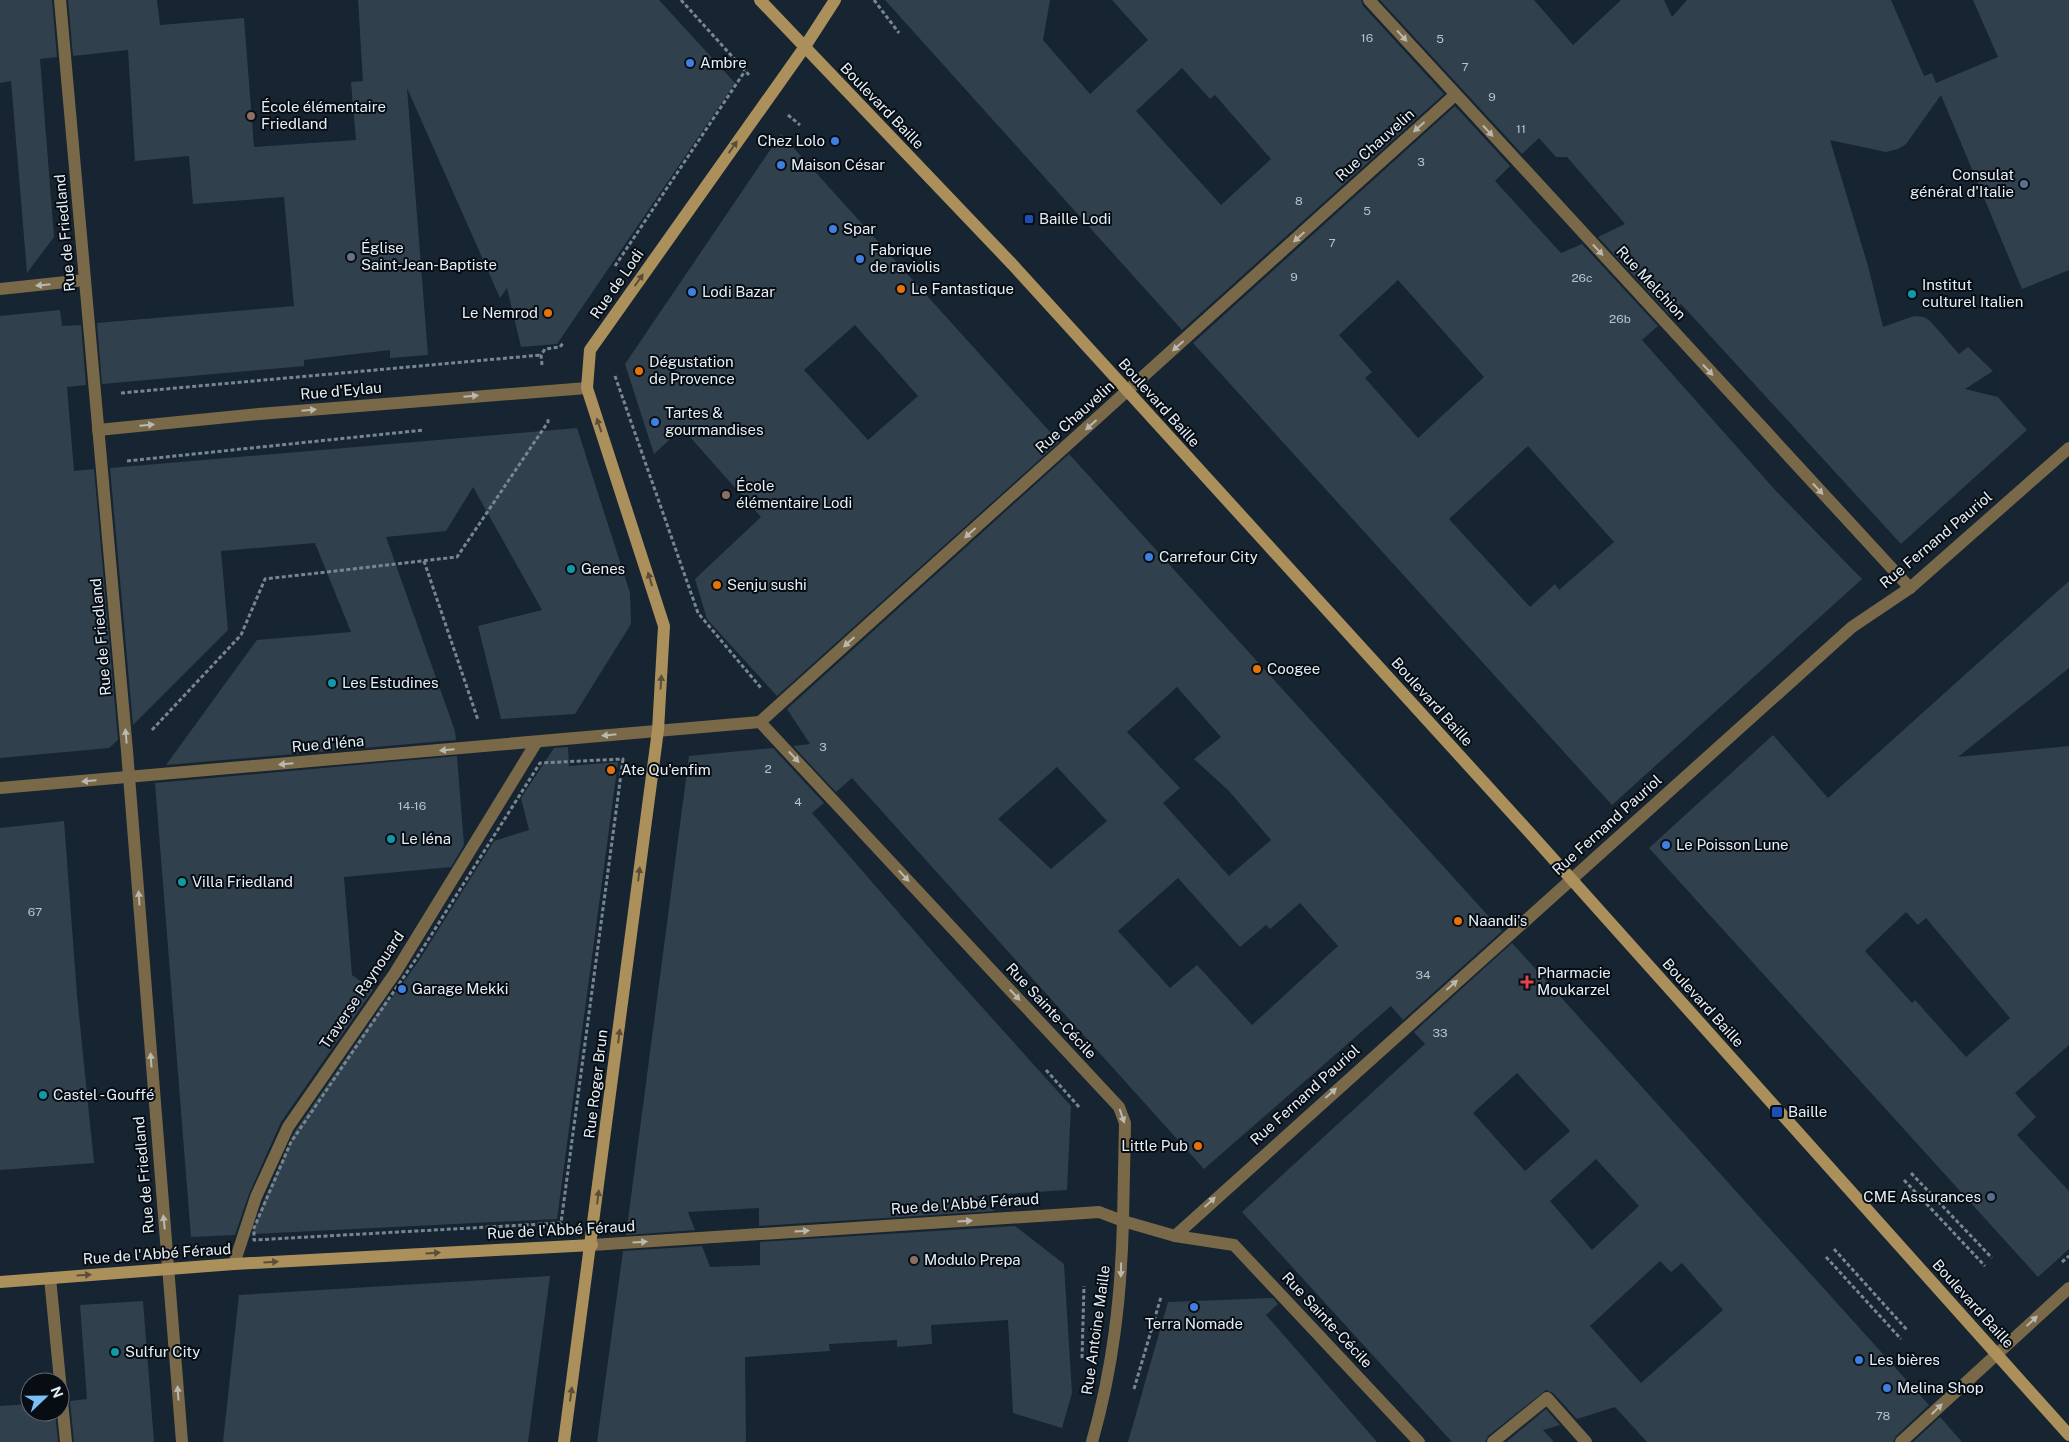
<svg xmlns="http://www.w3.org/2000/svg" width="2069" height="1442" viewBox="0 0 2069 1442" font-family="'Public Sans',sans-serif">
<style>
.building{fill:#30404d;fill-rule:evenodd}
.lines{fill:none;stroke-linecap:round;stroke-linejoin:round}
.path{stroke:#798690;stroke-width:3;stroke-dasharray:4 2.5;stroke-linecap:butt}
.lane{stroke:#7a6949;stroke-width:12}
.street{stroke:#7a6949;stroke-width:12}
.secondary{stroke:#ac905c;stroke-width:12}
.oneway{fill:#bab9b1}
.oneway2{fill:#5a4e38}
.shop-dot{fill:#3f7fe0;stroke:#070d13;stroke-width:2}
.education-dot{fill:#8d6e63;stroke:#070d13;stroke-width:2}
.service-dot{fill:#5c6f8a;stroke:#070d13;stroke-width:2}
.transit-dot{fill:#1a4fb4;stroke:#070d13;stroke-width:2}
.worship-dot{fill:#6b7280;stroke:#070d13;stroke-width:2}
.food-dot{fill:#e8710a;stroke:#070d13;stroke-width:2}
.culture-dot{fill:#0f9aa8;stroke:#070d13;stroke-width:2}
.health-dot{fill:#e0444e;stroke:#070d13;stroke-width:2}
.labels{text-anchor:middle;stroke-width:4;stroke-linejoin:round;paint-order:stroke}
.number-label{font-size:12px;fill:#b8c3cc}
.poi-label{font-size:15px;fill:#e5eff7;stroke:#070d13;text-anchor:start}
.street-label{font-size:15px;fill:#e5eff7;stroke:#070d13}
</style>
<rect width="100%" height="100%" fill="#162531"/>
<g class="building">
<polygon points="0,0 52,0 57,57 40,59 54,237 27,273 11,81 0,83"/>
<polygon points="68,0 157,0 160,25 244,18 254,147 356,140 351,82 363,81 358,0 659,0 735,83 557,344 521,347 507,288 500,298 407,88 428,355 390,358 390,350 304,360 304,366 102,384 97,323 294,306 284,197 193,204 189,156 135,161 128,50 73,56"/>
<path d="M 885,0 L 1050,0 L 1043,40 L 1090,94 L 1148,40 L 1112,0 L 1361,0 L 1363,6 L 1444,94 L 1182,330 ZM 1182,68 L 1210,99 L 1215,95 L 1271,159 L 1221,205 L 1136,111 Z"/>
<polygon points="1380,0 1534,0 1573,45 1621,0 1664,0 1672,17 1687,0 1891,0 1924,76 1932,73 1936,83 1998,57 1973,0 2069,0 2069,270 2022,289 1941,95 1906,144 1898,149 1886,152 1830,140 1868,266 1883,327 1914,316 1924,317 1930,321 1959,354 1968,347 1993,371 1965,389 1998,397 2027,430 1901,544 1681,304 1670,315 1598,237 1625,224 1567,157 1556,157 1539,138 1522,154"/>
<path d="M 1455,106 L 1510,166 L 1495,181 L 1561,253 L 1582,244 L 1658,326 L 1642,340 L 1776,491 L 1862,579 L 1612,805 L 1193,343 ZM 1398,280 L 1484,377 L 1418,438 L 1365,378 L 1372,372 L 1339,335 ZM 1528,446 L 1614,542 L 1559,590 L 1555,584 L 1530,607 L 1449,519 Z"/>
<path d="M 781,134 L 1059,442 L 777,696 L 707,619 L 695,579 L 761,517 L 682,428 L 654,454 L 625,364 ZM 855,325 L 918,396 L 868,440 L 804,370 Z"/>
<polygon points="60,310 62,326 81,325 86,385 67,387 74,471 94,469 118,740 109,748 0,758 0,316"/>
<polygon points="577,428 630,593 631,624 575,714 501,719 478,626 542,610 473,487 446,531 386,537 455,731 456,740 166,765 257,640 351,632 315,543 221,551 228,630 133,725 110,468"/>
<path d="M 1069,454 L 1502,931 L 1403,1020 L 1391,1006 L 1204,1169 L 852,778 L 836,792 L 793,746 L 810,744 L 787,709 ZM 1177,687 L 1221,737 L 1194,759 L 1229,791 L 1271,840 L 1229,876 L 1163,803 L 1180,788 L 1127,732 ZM 1057,767 L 1107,821 L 1051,869 L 998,819 ZM 1178,878 L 1240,947 L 1266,925 L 1270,929 L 1300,903 L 1338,946 L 1252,1025 L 1197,965 L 1170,988 L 1118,931 Z"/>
<path d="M 2069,581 L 2069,668 L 1958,757 L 2069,746 L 2069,1045 L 2015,1093 L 2036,1117 L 2017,1135 L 2069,1191 L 2069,1249 L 2038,1277 L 1649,848 L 1773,735 L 1828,798 ZM 1906,912 L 1918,925 L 1926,918 L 2010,1018 L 1966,1057 L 1915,1000 L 1912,1003 L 1865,951 Z"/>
<polygon points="568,747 569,766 618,762 557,1219 252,1234 264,1200 295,1131 386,1000 389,1002 418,962 494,841 529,830 521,798 554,748"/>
<polygon points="773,748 824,803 812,813 945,966 1071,1106 1067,1190 976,1196 995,1211 759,1226 759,1208 688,1212 695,1230 626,1235 689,756"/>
<polygon points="457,756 464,845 451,867 344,877 352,975 373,990 281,1122 249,1194 235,1235 191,1237 155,783"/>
<polygon points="64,821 77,995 94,1163 0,1170 0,828"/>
<path d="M 1512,943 L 1929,1405 L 1896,1436 L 1893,1442 L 1647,1442 L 1615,1407 L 1577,1419 L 1553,1393 L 1546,1390 L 1488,1436 L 1485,1442 L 1452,1442 L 1242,1212 L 1425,1044 L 1414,1032 ZM 1517,1073 L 1570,1131 L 1525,1171 L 1473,1113 ZM 1596,1159 L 1639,1206 L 1592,1250 L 1550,1201 ZM 1660,1261 L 1671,1272 L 1682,1263 L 1723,1310 L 1641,1383 L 1590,1326 Z"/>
<polygon points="1015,1226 1064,1264 1072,1393 1062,1428 1013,1413 1008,1320 931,1325 932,1344 897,1347 897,1340 829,1344 830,1351 745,1357 746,1442 597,1442 623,1251 702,1246 710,1267 760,1265 760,1242"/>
<polygon points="550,1276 528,1442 223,1442 239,1295"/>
<polygon points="1273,1298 1278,1304 1266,1315 1377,1442 1128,1442 1168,1302"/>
<polygon points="143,1301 154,1442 74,1442 70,1401 87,1399 80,1305"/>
<polygon points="30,1404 30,1412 55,1412 58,1442 0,1442 0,1406"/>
<polygon points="1546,1409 1560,1425 1543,1430 1554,1442 1506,1442"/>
<polygon points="1940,1417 1962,1442 1913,1442"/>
</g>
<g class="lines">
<g class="path">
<polyline points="681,0 749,75"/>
<polyline points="874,0 899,33"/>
<polyline points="788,115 800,125"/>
<polyline points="615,266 745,71"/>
<polyline points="542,365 541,355 545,349 560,347 564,342"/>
<polyline points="615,376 698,613 761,688"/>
<polyline points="121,393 541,355"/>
<polyline points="127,461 424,430"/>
<polyline points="424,561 478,720"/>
<polyline points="152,730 241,635 265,579 457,557 548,422 548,418"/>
<polygon points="623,759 561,1223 254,1240 254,1228 291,1142 416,959 540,763"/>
<polyline points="1046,1070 1080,1108"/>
<polyline points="1911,1173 1992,1258"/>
<polyline points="1904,1180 1985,1266"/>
<polyline points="1834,1249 1908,1331"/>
<polyline points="1826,1257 1901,1339"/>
<polyline points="2062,1262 2069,1256"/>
<polyline points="1082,1358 1084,1286"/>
<polyline points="1134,1389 1161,1297"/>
</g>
<g class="lane">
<polyline points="50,1278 66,1442"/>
<polyline points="1493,1442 1547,1398 1586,1442"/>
</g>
<g class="street">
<polyline points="60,0 127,751 182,1442"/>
<polyline points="1369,0 1910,588"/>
<polyline points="0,289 85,280"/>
<polyline points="98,430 259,414 587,388"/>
<polyline points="760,722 1455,95"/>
<polyline points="0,788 760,722 1119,1107 1125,1123 1123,1221 1175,1236 1234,1245 1419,1442"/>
<polyline points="1175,1236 1852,627 1910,588 2069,448"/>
<path d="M 592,1245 L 1085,1213 L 1099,1212 L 1123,1221 C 1121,1298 1113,1368 1092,1442"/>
<polyline points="234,1264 256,1197 288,1127 395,973 536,743"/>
<polyline points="1901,1442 2069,1288"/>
</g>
<g class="secondary">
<polyline points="760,0 1012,264 1530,833 2069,1435"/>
<polyline points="0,1282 234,1264 592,1245"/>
<polyline points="564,1442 658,730 664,626 587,388 590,350 804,48 835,0"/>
</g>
</g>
<defs><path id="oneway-solid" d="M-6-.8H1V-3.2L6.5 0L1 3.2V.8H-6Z" transform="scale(1.25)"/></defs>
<g class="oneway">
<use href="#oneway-solid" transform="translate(1402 36) rotate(48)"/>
<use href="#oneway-solid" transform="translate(1419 127) rotate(138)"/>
<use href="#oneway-solid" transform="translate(1488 131) rotate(47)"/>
<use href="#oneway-solid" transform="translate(1299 237) rotate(138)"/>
<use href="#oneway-solid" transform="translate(1598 250) rotate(47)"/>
<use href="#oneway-solid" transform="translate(43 285) rotate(174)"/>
<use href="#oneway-solid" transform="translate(1178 346) rotate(138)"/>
<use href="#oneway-solid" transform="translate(1708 370) rotate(47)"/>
<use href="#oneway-solid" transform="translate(471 396) rotate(-5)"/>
<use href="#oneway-solid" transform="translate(309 410) rotate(-5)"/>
<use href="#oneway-solid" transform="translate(147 425) rotate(-5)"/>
<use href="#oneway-solid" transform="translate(1091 425) rotate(138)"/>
<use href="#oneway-solid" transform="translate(1818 489) rotate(47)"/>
<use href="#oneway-solid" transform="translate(970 533) rotate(138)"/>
<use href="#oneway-solid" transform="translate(849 642) rotate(138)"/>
<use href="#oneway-solid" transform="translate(609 735) rotate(174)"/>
<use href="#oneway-solid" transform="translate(126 736) rotate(-95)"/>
<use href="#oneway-solid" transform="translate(447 750) rotate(175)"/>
<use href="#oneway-solid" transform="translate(794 757) rotate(47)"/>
<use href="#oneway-solid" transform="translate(286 764) rotate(175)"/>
<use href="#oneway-solid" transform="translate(89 781) rotate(175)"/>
<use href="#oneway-solid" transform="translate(904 876) rotate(47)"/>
<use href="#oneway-solid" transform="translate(139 898) rotate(-94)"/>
<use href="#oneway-solid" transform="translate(1452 985) rotate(-42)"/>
<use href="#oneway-solid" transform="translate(1015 995) rotate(47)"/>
<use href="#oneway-solid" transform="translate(151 1060) rotate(-94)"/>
<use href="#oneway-solid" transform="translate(1331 1093) rotate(-42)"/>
<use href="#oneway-solid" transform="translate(1122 1116) rotate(71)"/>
<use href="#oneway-solid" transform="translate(1210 1202) rotate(-43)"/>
<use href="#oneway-solid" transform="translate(965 1221) rotate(-4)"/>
<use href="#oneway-solid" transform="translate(164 1222) rotate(-96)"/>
<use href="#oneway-solid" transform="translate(802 1231) rotate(-4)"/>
<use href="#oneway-solid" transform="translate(640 1242) rotate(-4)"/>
<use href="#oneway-solid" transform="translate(1121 1270) rotate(91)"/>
<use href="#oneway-solid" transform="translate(2032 1321) rotate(-43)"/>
<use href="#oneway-solid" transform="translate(178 1393) rotate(-94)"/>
<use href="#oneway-solid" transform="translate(1937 1409) rotate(-44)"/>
</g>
<g class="oneway2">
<use href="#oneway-solid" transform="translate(733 147) rotate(-55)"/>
<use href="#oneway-solid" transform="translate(639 280) rotate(-55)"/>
<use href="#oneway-solid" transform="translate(599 425) rotate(-109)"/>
<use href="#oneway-solid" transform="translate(650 579) rotate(-107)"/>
<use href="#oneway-solid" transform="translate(661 682) rotate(-86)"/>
<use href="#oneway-solid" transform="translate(639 874) rotate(-83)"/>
<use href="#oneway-solid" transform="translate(619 1036) rotate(-83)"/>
<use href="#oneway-solid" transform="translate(598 1197) rotate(-83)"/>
<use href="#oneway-solid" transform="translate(433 1253) rotate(-3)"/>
<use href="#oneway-solid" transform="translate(271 1262) rotate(-3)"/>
<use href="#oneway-solid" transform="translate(84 1275) rotate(-4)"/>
<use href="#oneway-solid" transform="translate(571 1394) rotate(-82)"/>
</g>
<g class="shop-dot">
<circle cx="690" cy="63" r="5"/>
<circle cx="835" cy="141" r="5"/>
<circle cx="781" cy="165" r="5"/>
<circle cx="833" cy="229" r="5"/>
<circle cx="860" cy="259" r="5"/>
<circle cx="692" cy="292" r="5"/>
<circle cx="655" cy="422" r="5"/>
<circle cx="1149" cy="557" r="5"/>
<circle cx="1666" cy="845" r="5"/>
<circle cx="402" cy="989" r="5"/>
<circle cx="1194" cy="1307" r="5"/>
<circle cx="1859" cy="1360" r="5"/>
<circle cx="1887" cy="1388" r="5"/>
</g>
<g class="education-dot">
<circle cx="251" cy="116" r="5"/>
<circle cx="726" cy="495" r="5"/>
<circle cx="914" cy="1260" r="5"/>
</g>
<g class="service-dot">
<circle cx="2024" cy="184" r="5"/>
<circle cx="1991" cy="1197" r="5"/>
</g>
<g class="transit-dot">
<rect x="1024" y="214" width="10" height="10" rx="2.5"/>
<rect x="1771" y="1106" width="12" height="12" rx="2.5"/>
</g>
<circle class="worship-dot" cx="351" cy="257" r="5"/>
<g class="food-dot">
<circle cx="901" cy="289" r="5"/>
<circle cx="548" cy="313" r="5"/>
<circle cx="639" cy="371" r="5"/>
<circle cx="717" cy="585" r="5"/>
<circle cx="1257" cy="669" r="5"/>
<circle cx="611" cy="770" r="5"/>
<circle cx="1458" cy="921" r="5"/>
<circle cx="1198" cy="1146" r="5"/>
</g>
<g class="culture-dot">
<circle cx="1912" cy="294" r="5"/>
<circle cx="571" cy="569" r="5"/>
<circle cx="332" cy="683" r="5"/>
<circle cx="391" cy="839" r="5"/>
<circle cx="182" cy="882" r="5"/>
<circle cx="43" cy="1095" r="5"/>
<circle cx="115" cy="1352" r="5"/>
</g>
<path class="health-dot" d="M1524.5 974.5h5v5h5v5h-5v5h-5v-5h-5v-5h5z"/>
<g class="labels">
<g class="number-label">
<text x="1367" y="42">16</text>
<text x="1440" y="43">5</text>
<text x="1465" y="71">7</text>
<text x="1492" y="101">9</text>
<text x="1521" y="133">11</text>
<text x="1421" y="166">3</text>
<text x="1299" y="205">8</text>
<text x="1367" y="215">5</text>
<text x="1332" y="247">7</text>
<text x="1294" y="281">9</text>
<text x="1582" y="282">26c</text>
<text x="1620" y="323">26b</text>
<text x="823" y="751">3</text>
<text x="768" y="773">2</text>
<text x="798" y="806">4</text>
<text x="412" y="810">14-16</text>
<text x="35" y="916">67</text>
<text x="1423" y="979">34</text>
<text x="1440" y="1037">33</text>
<text x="1883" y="1420">78</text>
</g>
<g class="poi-label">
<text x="700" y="68">Ambre</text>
<text x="261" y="112">École élémentaire<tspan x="261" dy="17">Friedland</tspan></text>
<text x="825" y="146" text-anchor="end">Chez Lolo</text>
<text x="791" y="170">Maison César</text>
<text x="2014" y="180" text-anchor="end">Consulat<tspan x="2014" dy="17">général d'Italie</tspan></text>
<text x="1039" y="224">Baille Lodi</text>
<text x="843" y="234">Spar</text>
<text x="361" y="253">Église<tspan x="361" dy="17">Saint-Jean-Baptiste</tspan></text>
<text x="870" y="255">Fabrique<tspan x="870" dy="17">de raviolis</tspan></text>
<text x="1922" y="290">Institut<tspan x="1922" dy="17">culturel Italien</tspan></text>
<text x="911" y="294">Le Fantastique</text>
<text x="702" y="297">Lodi Bazar</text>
<text x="538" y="318" text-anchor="end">Le Nemrod</text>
<text x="649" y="367">Dégustation<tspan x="649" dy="17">de Provence</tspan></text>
<text x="665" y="418">Tartes &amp;<tspan x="665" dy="17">gourmandises</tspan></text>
<text x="736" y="491">École<tspan x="736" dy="17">élémentaire Lodi</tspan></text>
<text x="1159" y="562">Carrefour City</text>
<text x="581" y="574">Genes</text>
<text x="727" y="590">Senju sushi</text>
<text x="1267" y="674">Coogee</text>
<text x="342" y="688">Les Estudines</text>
<text x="621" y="775">Ate Qu'enfim</text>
<text x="401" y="844">Le Iéna</text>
<text x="1676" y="850">Le Poisson Lune</text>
<text x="192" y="887">Villa Friedland</text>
<text x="1468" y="926">Naandi's</text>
<text x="1537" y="978">Pharmacie<tspan x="1537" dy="17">Moukarzel</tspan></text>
<text x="412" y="994">Garage Mekki</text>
<text x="53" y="1100">Castel - Gouffé</text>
<text x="1788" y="1117">Baille</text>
<text x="1188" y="1151" text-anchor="end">Little Pub</text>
<text x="1981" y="1202" text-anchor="end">CME Assurances</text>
<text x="924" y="1265">Modulo Prepa</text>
<text x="1194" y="1329" text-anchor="middle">Terra Nomade</text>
<text x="125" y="1357">Sulfur City</text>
<text x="1869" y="1365">Les bières</text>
<text x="1897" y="1393">Melina Shop</text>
</g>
<g class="street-label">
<text transform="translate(882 106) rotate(46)" y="5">Boulevard Baille</text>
<text transform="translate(1375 145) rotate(-42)" y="5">Rue Chauvelin</text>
<text transform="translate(65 233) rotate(-95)" y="5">Rue de Friedland</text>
<text transform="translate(1651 283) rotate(47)" y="5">Rue Melchion</text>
<text transform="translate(617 284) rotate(-55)" y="5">Rue de Lodi</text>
<text transform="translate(341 391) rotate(-5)" y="5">Rue d'Eylau</text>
<text transform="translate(1159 403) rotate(48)" y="5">Boulevard Baille</text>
<text transform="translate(1075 417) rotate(-42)" y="5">Rue Chauvelin</text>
<text transform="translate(1936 540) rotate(-40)" y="5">Rue Fernand Pauriol</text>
<text transform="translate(101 637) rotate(-95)" y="5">Rue de Friedland</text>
<text transform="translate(1432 702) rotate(48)" y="5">Boulevard Baille</text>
<text transform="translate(328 744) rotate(-5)" y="5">Rue d'Iéna</text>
<text transform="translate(1607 825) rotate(-42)" y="5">Rue Fernand Pauriol</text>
<text transform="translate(362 990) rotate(-56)" y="5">Traverse Raynouard</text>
<text transform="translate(1703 1003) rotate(48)" y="5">Boulevard Baille</text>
<text transform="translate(1051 1011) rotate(47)" y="5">Rue Sainte-Cécile</text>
<text transform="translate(596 1084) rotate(-83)" y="5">Rue Roger Brun</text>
<text transform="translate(1305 1095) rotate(-42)" y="5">Rue Fernand Pauriol</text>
<text transform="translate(144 1175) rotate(-95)" y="5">Rue de Friedland</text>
<text transform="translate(965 1204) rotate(-4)" y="5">Rue de l'Abbé Féraud</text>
<text transform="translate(561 1230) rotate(-3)" y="5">Rue de l'Abbé Féraud</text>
<text transform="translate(157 1254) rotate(-4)" y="5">Rue de l'Abbé Féraud</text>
<text transform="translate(1973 1304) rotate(48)" y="5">Boulevard Baille</text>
<text transform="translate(1327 1320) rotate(47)" y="5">Rue Sainte-Cécile</text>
<text transform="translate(1096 1330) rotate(-82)" y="5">Rue Antoine Maille</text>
</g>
</g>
<g transform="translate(45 1397) rotate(68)"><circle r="24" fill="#070d13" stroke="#60676e"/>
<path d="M0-4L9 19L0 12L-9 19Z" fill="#7abff8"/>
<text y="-8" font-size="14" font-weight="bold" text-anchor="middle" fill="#e5eff7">N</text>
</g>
</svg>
